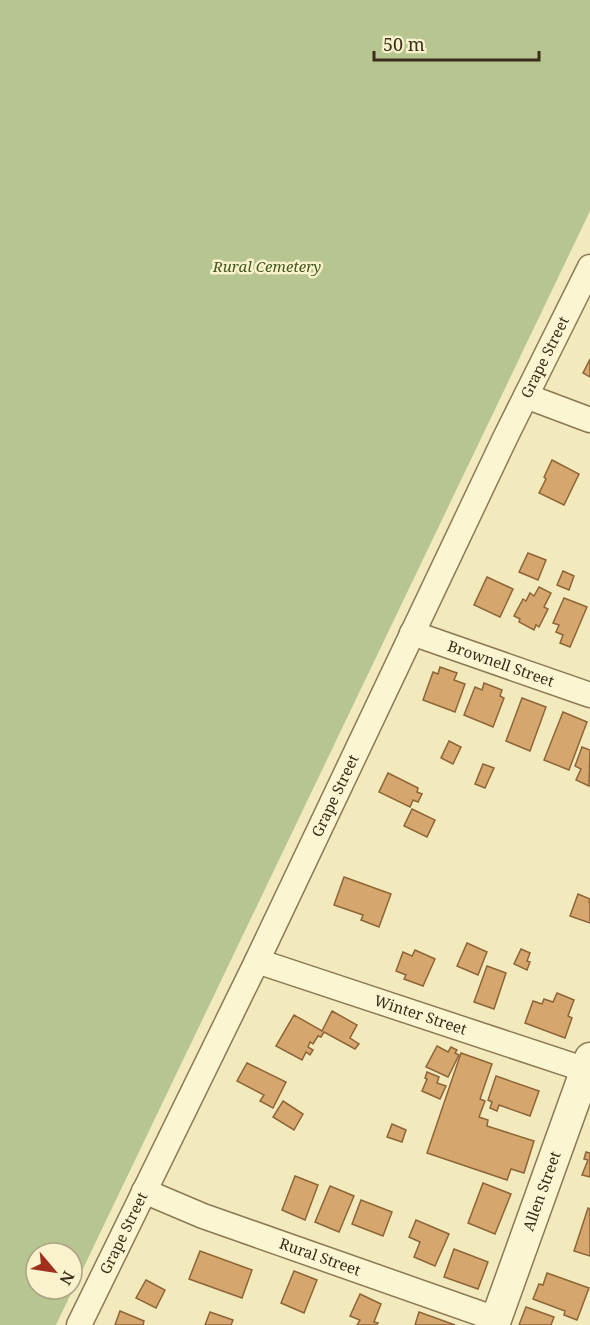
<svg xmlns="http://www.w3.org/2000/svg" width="590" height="1325" viewBox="0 0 590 1325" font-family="'Noto Serif',serif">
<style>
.cemetery{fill:#b7c590;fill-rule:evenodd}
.building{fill:#d5a76e;stroke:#8e6537;stroke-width:1.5}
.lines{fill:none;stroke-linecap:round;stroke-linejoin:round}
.minor-casing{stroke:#8c7954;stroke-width:27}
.tertiary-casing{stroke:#8c7954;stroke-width:33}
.minor{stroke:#fcf5d1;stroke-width:24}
.tertiary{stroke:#fcf5d1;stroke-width:30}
.labels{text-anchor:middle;stroke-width:5;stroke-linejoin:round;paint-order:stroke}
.park-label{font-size:15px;font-style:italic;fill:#42581f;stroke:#f9f2cd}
.street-label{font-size:15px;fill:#3a2e1a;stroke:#f9f2cd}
</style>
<rect width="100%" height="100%" fill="#f2eabd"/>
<path class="cemetery" d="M 0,0 L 590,0 L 590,211 L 56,1325 L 0,1325 ZM 36,1253 L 72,1253 L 72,1289 L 36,1289 Z"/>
<g class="building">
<polygon points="590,359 590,377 583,373"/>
<polygon points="552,460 579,474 564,505 539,493 546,479 544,477"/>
<polygon points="528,553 546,560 538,580 519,572"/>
<polygon points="563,571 574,576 569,590 557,585"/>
<polygon points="487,577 513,589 500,617 474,605"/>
<polygon points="539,587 551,593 544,607 548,609 539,627 536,625 534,630 519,622 520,619 514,616 523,599 526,601 530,593 534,596"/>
<polygon points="564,598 587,607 570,647 560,643 563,635 556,632 559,625 553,623"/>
<polygon points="440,667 457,673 454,680 465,684 455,712 423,700 433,672 438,674"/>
<polygon points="484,683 502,690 500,696 504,698 493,727 464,715 475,687 482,690"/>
<polygon points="522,698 546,707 530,751 506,741"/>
<polygon points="563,712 587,722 569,770 544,760"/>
<polygon points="449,741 461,747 453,764 441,758"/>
<polygon points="582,747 590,750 589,786 576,780 581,769 575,766"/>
<polygon points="483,764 494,768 485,788 475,784"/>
<polygon points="388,773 418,788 417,792 422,794 418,802 413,800 410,807 379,792"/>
<polygon points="412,809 435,820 427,837 404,826"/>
<polygon points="344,877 391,894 379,927 361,920 363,915 334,905"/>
<polygon points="578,894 590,899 589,902 590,903 590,923 570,916"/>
<polygon points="467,943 487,952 478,975 457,966"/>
<polygon points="521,949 530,953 527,961 530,962 527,970 514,964"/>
<polygon points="415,950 435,959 423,986 404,979 406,975 396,971 403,952 412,956"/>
<polygon points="487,966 506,973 494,1009 474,1002"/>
<polygon points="557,993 574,1000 568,1016 572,1018 565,1038 525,1023 533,1001 542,1004 544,999 553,1002"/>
<polygon points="332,1011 357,1025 350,1038 359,1044 355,1049 324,1032 321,1037 318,1036 313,1044 310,1042 308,1047 313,1050 310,1055 306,1052 302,1060 276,1046 294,1015 322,1031"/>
<polygon points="437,1046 448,1052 451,1047 457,1050 455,1053 459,1055 448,1077 426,1067"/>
<polygon points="461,1053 492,1064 480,1099 485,1101 479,1117 488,1120 487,1126 534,1141 524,1173 511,1169 507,1180 427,1153"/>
<polygon points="247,1063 286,1082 273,1108 260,1101 264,1095 237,1081"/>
<polygon points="427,1072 439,1077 437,1083 446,1086 440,1099 422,1091 427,1079 425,1078"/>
<polygon points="496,1076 539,1091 530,1116 499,1105 497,1111 490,1108 492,1102 488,1100"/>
<polygon points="283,1101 303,1114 294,1130 273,1117"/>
<polygon points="392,1124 406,1130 402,1142 387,1137"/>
<polygon points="586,1152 590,1153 590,1177 582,1175 588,1160 584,1159"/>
<polygon points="295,1176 318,1185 305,1220 282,1210"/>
<polygon points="483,1183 511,1194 495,1234 468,1223"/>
<polygon points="330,1186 354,1196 339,1232 315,1222"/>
<polygon points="361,1200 392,1212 383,1236 352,1224"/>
<polygon points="588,1208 590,1209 590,1256 574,1251"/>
<polygon points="416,1220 449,1234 435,1266 414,1257 420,1242 409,1237"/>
<polygon points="454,1249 488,1262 478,1289 444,1277"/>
<polygon points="200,1251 252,1270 242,1298 189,1279"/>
<polygon points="294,1271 317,1280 304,1313 281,1303"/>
<polygon points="547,1273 589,1288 577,1320 564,1315 565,1311 533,1299 539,1284 543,1285"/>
<polygon points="146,1280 165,1290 156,1308 136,1298"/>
<polygon points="360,1294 381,1304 374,1322 378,1323 377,1325 357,1325 360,1320 350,1316"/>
<polygon points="526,1307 554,1317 551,1325 519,1325"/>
<polygon points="120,1311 144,1321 143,1325 115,1325"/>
<polygon points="210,1312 233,1320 231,1325 205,1325"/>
<polygon points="419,1312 455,1325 415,1325"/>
</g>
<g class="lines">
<g class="minor-casing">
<g id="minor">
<polyline points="526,396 590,420"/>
<path id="s1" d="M 412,633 L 590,695"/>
<path id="s2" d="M 257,961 L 586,1070"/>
<path id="s3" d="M 144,1191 L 203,1216 L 496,1319"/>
<path id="s4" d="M 79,1325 L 257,961 L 505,438 L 590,267"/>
</g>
</g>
<g class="tertiary-casing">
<g id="tertiary">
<path id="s5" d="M 494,1325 L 590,1058"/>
</g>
</g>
<use href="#minor" class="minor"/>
<use href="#tertiary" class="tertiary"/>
</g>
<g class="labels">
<g class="park-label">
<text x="267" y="272">Rural Cemetery</text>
</g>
<g class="street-label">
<text dy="5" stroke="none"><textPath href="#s4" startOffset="1074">Grape Street</textPath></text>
<text dy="5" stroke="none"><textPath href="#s1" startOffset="94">Brownell Street</textPath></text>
<text dy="5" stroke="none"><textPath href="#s4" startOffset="588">Grape Street</textPath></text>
<text dy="5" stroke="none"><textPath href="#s2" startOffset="172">Winter Street</textPath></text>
<text dy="5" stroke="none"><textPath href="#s5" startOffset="142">Allen Street</textPath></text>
<text dy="5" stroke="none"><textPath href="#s4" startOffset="102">Grape Street</textPath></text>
<text dy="5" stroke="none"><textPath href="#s3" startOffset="188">Rural Street</textPath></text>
</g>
</g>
<g transform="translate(54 1271) rotate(119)"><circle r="28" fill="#f9f2cd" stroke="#ada485" stroke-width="1.5"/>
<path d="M0-4.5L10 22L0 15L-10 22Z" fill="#a12f1e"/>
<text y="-9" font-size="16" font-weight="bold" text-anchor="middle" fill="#3a2e1a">N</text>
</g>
<path d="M374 51v9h165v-9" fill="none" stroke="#3a2e1a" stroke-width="3"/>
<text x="383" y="51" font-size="18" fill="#3a2e1a" stroke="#f9f2cd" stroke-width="4.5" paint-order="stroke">50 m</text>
</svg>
